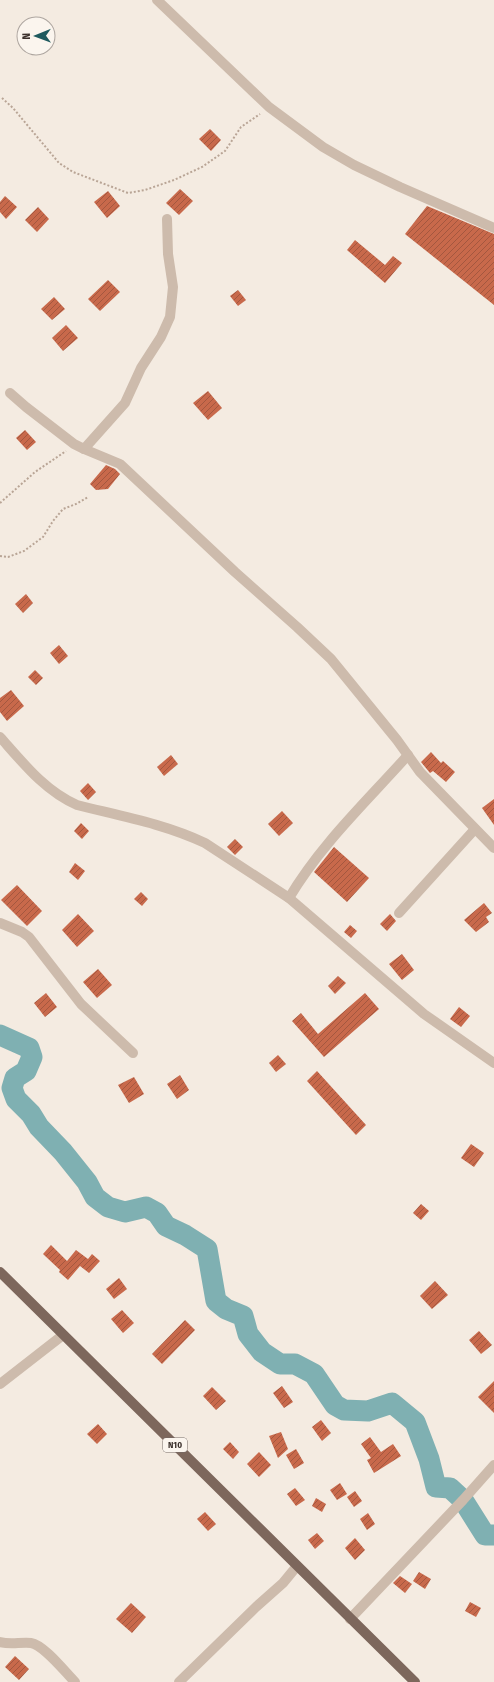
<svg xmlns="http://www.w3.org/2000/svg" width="494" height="1682" viewBox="0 0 494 1682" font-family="'Fira Sans Condensed',sans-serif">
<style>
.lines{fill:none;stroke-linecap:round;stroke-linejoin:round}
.river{stroke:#7fb0b2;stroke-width:21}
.building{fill:url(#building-hatch)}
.path{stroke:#b9a596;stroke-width:2;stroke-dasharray:2 2;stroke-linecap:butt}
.minor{stroke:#cdbbac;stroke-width:10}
.major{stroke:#7d675c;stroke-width:10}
.labels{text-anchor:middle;stroke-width:3;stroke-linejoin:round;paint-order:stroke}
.shield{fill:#fbf5ee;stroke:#756b66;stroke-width:1}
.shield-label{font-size:9px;font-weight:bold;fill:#3b302b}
</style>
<defs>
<pattern id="building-hatch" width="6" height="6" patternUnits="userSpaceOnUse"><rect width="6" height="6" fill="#c8694b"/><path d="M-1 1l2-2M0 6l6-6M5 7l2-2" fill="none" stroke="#a4573f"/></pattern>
</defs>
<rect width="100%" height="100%" fill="#f4ebe1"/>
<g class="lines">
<polyline class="river" points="0,1035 29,1048 32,1057 26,1071 15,1078 12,1088 16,1099 31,1114 39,1127 63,1152 87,1182 95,1197 108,1207 125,1212 146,1207 157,1213 166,1226 185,1235 207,1249 216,1301 226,1309 243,1316 248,1334 262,1352 280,1364 295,1364 314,1374 335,1405 344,1410 368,1411 392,1403 415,1422 429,1459 436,1487 450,1488 463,1500 485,1535 494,1535"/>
</g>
<g class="building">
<polygon points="210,129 221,140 211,151 199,139"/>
<polygon points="180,189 193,201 179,215 166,203"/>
<polygon points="108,191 120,206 107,218 94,202"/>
<polygon points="5,196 17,207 6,219 0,212 0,202"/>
<polygon points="427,206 494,234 494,305 405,234"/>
<polygon points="38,207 49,219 37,232 25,220"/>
<polygon points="355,240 385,265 393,256 402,263 385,283 347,250"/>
<polygon points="108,280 120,292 100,311 88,299"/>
<polygon points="238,290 246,300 238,306 230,296"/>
<polygon points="54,297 65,309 52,320 41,309"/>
<polygon points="66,325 78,338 63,351 52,338"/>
<polygon points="208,391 222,408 208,420 193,403"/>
<polygon points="25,430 36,442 27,450 16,438"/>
<polygon points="106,465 115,469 120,474 108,489 96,490 90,484"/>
<polygon points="26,594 33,603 23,613 15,604"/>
<polygon points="59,645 68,656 59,664 50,653"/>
<polygon points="35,670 43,678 36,685 28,677"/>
<polygon points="11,690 24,706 7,721 0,712 0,698"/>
<polygon points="431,752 441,763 443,761 455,772 446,782 433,771 430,773 421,762"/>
<polygon points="171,755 178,764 164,776 157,767"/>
<polygon points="88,783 96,792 88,800 80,791"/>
<polygon points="494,799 494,825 482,808"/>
<polygon points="282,811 293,823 279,836 268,824"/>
<polygon points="81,823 89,831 82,839 74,831"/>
<polygon points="235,839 243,847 235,855 227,847"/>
<polygon points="334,847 369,878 347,902 314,872"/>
<polygon points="75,863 85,871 78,880 69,872"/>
<polygon points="17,885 42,911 27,926 1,900"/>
<polygon points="141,892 148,899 142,906 134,899"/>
<polygon points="484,903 492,913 486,917 489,922 476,932 464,920"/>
<polygon points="78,914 94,931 77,947 62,930"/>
<polygon points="390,914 396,921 387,931 380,924"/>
<polygon points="350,925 357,931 351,938 344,932"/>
<polygon points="402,954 414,970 402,980 389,964"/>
<polygon points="98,969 112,985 97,998 83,982"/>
<polygon points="338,976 346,983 335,994 328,986"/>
<polygon points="46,993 57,1007 45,1017 34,1003"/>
<polygon points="365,993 379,1009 324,1057 292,1021 301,1013 318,1034"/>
<polygon points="459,1007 470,1016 461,1027 450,1019"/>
<polygon points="278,1055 286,1064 276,1072 269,1063"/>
<polygon points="317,1071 366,1125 356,1135 307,1081"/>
<polygon points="180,1075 189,1090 177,1099 167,1084"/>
<polygon points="134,1077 144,1094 129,1103 118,1085"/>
<polygon points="471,1144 484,1153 474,1167 461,1158"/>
<polygon points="421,1204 429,1211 421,1220 413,1213"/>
<polygon points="51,1245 67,1261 76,1250 88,1259 92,1254 100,1261 89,1273 80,1266 68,1280 59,1272 60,1270 43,1254"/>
<polygon points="119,1278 127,1289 114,1299 106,1289"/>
<polygon points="435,1281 448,1295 432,1309 420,1296"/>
<polygon points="122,1310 134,1323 123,1333 111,1319"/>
<polygon points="185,1320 195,1330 162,1364 152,1354"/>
<polygon points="479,1331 492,1345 481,1354 469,1340"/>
<polygon points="494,1381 494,1413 478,1397"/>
<polygon points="282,1386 293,1402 284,1408 273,1393"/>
<polygon points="212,1387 226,1401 216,1410 203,1396"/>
<polygon points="321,1420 331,1433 322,1441 312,1427"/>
<polygon points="98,1424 107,1434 97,1444 87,1434"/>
<polygon points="281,1432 288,1449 278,1458 269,1436"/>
<polygon points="370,1437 381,1452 393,1444 401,1456 374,1473 367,1460 371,1458 361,1444"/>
<polygon points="230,1442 239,1452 233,1459 223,1449"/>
<polygon points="296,1449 304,1463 294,1469 286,1455"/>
<polygon points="259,1452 271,1465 259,1477 247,1464"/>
<polygon points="340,1483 347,1494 337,1500 330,1490"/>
<polygon points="295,1488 305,1500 296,1506 287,1494"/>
<polygon points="355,1491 362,1501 354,1507 347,1497"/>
<polygon points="316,1498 326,1504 322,1512 312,1506"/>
<polygon points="205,1512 216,1524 208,1531 197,1519"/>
<polygon points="368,1513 375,1524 367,1530 360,1519"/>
<polygon points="317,1533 324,1541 315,1549 308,1540"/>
<polygon points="355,1538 365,1550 355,1560 345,1548"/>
<polygon points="419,1572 431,1579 425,1589 413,1581"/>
<polygon points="400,1576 412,1584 405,1593 393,1583"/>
<polygon points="470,1602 481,1608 476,1617 465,1611"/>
<polygon points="131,1603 146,1617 132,1633 116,1619"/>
<polygon points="15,1656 29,1669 19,1680 5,1667"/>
</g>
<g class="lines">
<g class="path">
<polyline points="2,98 13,108 59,163 73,172 128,193 145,190 174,180 202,167 225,151 241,127 260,114"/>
<polyline points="0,503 35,472 66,451"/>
<polyline points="0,556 8,557 24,551 43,537 53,521 63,509 76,504 88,497"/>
</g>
<g class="minor">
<polyline points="157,0 269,107 323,147 354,165 400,187 494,228"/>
<polyline points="10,393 26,407 74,444 84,449 120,464 235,572 297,627 331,659 397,740 420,772 494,848"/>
<polyline points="84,449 125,403 141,368 161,337 170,317 173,287 168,254 167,219"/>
<path d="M 0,737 C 23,763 45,791 77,805 C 121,816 165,824 205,843 L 289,898 L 424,1014 L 494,1063"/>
<path d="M 289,898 C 321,844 367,801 408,755"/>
<polyline points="399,913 475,829"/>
<polyline points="0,923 22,932 29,937 81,1004 133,1053"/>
<polyline points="0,1384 63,1335"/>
<polyline points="350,1619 463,1500 494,1465"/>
<path d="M 0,1642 C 10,1645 20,1642 31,1643 C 44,1645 65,1672 75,1682"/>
<polyline points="179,1682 256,1607 283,1583 297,1566"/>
</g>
<polyline class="major" points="0,1272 415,1682"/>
</g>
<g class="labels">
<rect class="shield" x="163" y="1438" width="24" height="14" rx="3"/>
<g class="shield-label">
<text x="175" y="1448">N10</text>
</g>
</g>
<g transform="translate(36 36) rotate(269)"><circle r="19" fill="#fbf5ee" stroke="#aea6a0"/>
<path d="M0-3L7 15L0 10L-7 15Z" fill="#1f5a5e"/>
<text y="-6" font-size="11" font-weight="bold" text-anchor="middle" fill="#3b302b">N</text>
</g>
</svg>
